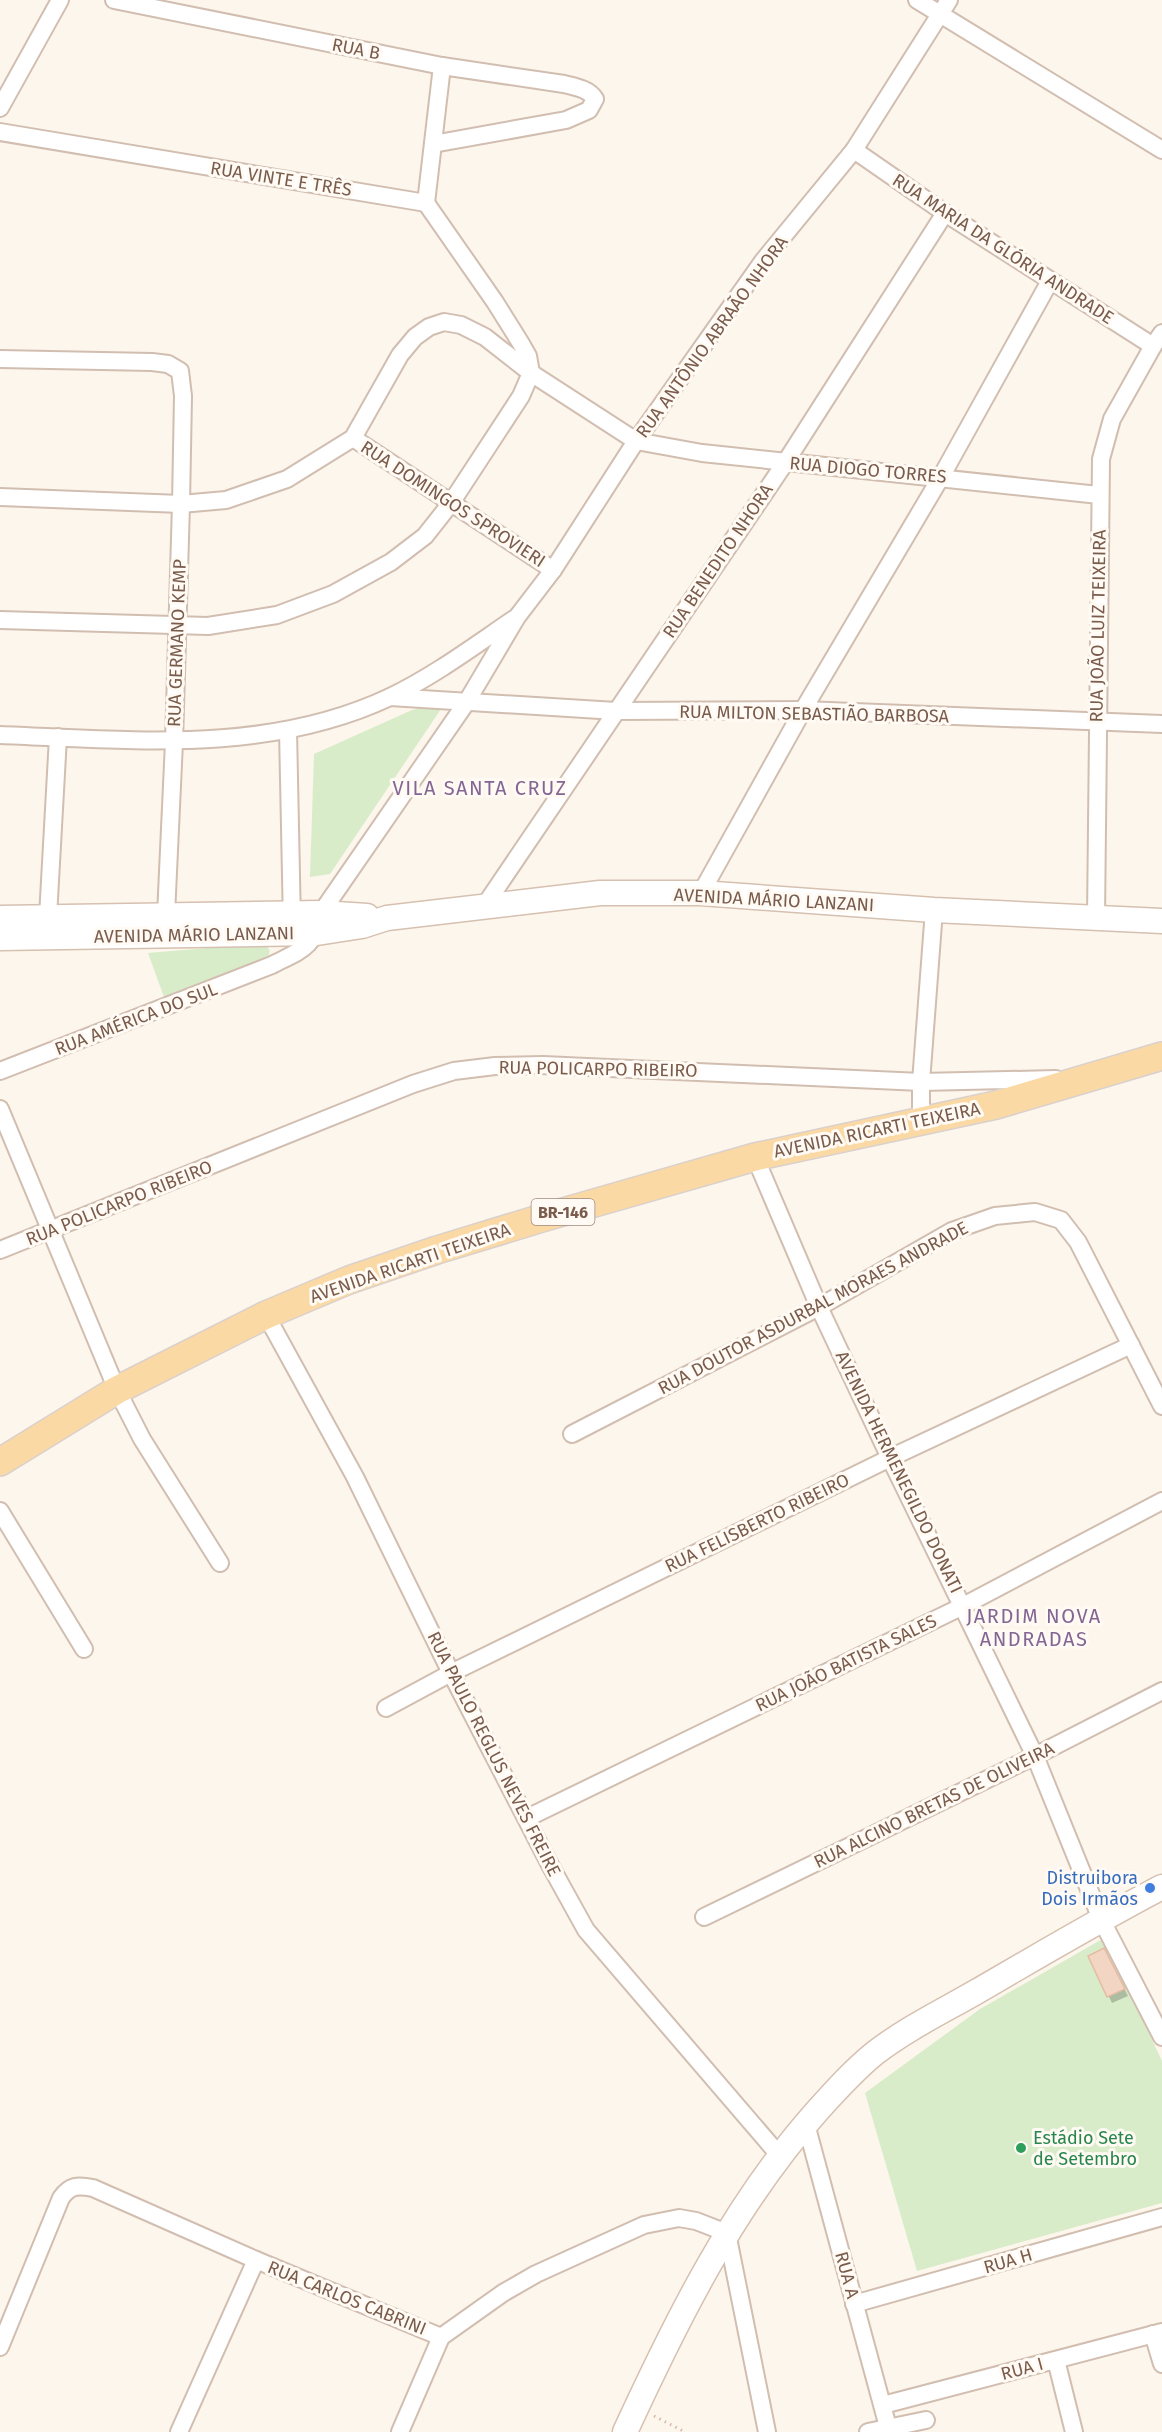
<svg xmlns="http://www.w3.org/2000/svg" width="1162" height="2432" viewBox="0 0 1162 2432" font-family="'Fira Sans',sans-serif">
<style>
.green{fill:#d8ecc9}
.shadow{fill:#0003}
.building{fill:#f3d5c3;stroke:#e6bba3;stroke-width:1.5}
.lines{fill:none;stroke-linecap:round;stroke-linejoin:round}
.street-casing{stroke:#d1beb0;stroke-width:20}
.secondary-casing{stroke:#d6c0b0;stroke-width:27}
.primary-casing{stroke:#dad1cd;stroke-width:30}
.path{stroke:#d9b8a5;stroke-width:3;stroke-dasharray:1.5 4.5;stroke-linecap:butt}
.street{stroke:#fff;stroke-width:16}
.secondary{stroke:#fff;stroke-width:24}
.primary{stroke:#fbd9a5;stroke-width:27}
.shop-dot{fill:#3f7fe0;stroke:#fffaf3;stroke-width:2}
.leisure-dot{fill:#2e9e5b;stroke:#fffaf3;stroke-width:2}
.labels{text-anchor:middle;stroke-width:6;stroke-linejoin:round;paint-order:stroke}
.shield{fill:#fffaf3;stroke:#a28b7f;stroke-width:1.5}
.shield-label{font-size:16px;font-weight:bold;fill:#7a5c4d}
.street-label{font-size:18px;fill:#7a5c4d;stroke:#fffaf3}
.shop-label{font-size:18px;fill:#366cbe;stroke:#fffaf3;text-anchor:end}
.leisure-label{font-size:18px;fill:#27864d;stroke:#fffaf3;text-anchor:start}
.neighbourhood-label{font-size:20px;letter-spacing:1.5px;fill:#846695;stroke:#fffaf3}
</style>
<rect width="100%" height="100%" fill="#fdf6ec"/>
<g class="green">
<polygon points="445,703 330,874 310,877 314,754 412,710"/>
<polygon points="255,944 266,945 270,951 268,957 257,964 164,997 148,953"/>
<polygon points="1104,1938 1162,2061 1162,2203 917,2271 865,2093 980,2009"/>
</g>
<polygon class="shadow" points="1090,1957 1108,1957 1128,1996 1112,2003"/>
<polygon class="building" points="1104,1948 1125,1989 1107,1997 1088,1956"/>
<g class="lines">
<g class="street-casing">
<g id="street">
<path d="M 114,0 L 442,66 L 564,84 C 576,87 589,89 595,99 L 589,110 L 566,120 L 433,144"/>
<polyline points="917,0 1162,150"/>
<polyline points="0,108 60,0"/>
<polyline points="0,132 426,203"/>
<polyline points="854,150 945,213 1153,346"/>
<polyline points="426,203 442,66"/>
<polyline points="0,359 152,362 168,364 180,371 183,396 181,504 174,742 166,915"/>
<polyline points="353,438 553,570"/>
<polyline points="0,497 181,504 226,500 287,479 353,438 400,355 415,337 429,327 444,322 461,325 485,337 531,373 636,441 702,453 1099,495"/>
<polyline points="0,620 208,626 277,615 333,594 391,562 425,536 451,503 521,396 531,373 528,356 520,342 495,302 426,203"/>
<polyline points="390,697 616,711 803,710 1162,724"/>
<polyline points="288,730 292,924"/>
<path d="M 0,735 C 131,740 267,755 390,697 C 434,676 474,646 514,619"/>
<polyline points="701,893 803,710 941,477 1050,281"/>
<polyline points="485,905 785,463 945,213"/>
<polyline points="48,917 58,737"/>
<polyline points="1096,918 1101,459 1112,419 1153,346 1162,333"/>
<path d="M 0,1071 L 272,965 C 301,950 315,948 321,913 L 466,703 L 517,617 L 553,570 L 636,441 L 763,261 L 854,150 L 949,0"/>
<polyline points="0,1109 117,1390 142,1439 220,1563"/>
<polyline points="921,1121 921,1082 934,910"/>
<polyline points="755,1157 819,1307 890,1458 1035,1756 1101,1919 1162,2037"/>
<polyline points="0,1250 413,1084 454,1071 495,1066 543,1065 921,1082 1056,1079"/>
<polyline points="266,1315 355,1477 451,1673 550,1865 586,1930 779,2155"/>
<polyline points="572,1434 819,1307 952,1231 995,1216 1035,1212 1061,1220 1078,1242 1162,1406"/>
<polyline points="0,1511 84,1649"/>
<polyline points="386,1708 451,1673 890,1458 1131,1345"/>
<polyline points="527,1818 963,1606 1162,1501"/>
<polyline points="704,1917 1035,1756 1162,1691"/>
<polyline points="806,2124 888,2427"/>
<polyline points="854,2304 1162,2217"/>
<polyline points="1153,2334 1162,2364"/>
<polyline points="441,2337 503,2293 536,2274 644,2225 679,2218 696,2221 727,2233 767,2432"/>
<path d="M 0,2347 L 61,2198 C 70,2185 78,2185 93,2188 L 256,2260 L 441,2337"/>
<polyline points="1056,2360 1074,2432"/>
<polyline points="883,2405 1162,2332"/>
<polyline points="179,2432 256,2260"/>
<polyline points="400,2432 441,2337"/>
<polyline points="868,2432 926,2420"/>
</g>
</g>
<g class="secondary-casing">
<g id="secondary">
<polyline points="0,918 321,913 367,916"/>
<polyline points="0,938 317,933 362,926 387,918 600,893 701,893 934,910 1162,921"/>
<path d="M 625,2432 C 677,2319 734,2204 818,2110 C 836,2090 854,2070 875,2053 C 906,2029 943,2011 976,1992 C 1038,1956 1099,1920 1162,1887"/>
</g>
</g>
<g class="primary-casing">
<polyline id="primary" points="0,1462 117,1390 266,1315 349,1280 437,1250 542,1218 755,1157 996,1105 1162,1056"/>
</g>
<polyline class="path" points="654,2416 685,2432"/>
<use href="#street" class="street"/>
<use href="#secondary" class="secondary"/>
<use href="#primary" class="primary"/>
</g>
<circle class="shop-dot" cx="1150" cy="1888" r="6"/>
<circle class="leisure-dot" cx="1021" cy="2148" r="6"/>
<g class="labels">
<rect class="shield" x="531.5" y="1199" width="63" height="26" rx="4.5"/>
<g class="shield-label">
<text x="563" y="1218">BR-146</text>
</g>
<g class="street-label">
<text transform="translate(356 49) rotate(11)" y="6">RUA B</text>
<text transform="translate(281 179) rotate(9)" y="6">RUA VINTE E TRÊS</text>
<text transform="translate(1003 249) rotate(33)" y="6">RUA MARIA DA GLÓRIA ANDRADE</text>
<text transform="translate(712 337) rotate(-54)" y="6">RUA ANTÔNIO ABRAÃO NHORA</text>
<text transform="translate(868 470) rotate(5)" y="6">RUA DIOGO TORRES</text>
<text transform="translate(453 504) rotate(33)" y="6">RUA DOMINGOS SPROVIERI</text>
<text transform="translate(718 561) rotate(-56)" y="6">RUA BENEDITO NHORA</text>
<text transform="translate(1098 626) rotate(-89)" y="6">RUA JOÃO LUIZ TEIXEIRA</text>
<text transform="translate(177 643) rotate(-88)" y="6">RUA GERMANO KEMP</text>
<text transform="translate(814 714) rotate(1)" y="6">RUA MILTON SEBASTIÃO BARBOSA</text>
<text transform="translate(774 900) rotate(3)" y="6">AVENIDA MÁRIO LANZANI</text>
<text transform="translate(194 935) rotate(-1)" y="6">AVENIDA MÁRIO LANZANI</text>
<text transform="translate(136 1019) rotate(-21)" y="6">RUA AMÉRICA DO SUL</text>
<text transform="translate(598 1069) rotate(1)" y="6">RUA POLICARPO RIBEIRO</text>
<text transform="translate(877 1130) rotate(-12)" y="6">AVENIDA RICARTI TEIXEIRA</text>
<text transform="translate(119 1203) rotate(-22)" y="6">RUA POLICARPO RIBEIRO</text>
<text transform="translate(410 1263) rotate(-19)" y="6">AVENIDA RICARTI TEIXEIRA</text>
<text transform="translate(813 1308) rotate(-28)" y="6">RUA DOUTOR ASDURBAL MORAES ANDRADE</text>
<text transform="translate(899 1472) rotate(64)" y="6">AVENIDA HERMENEGILDO DONATI</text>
<text transform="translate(757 1523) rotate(-26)" y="6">RUA FELISBERTO RIBEIRO</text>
<text transform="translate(846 1663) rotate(-26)" y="6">RUA JOÃO BATISTA SALES</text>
<text transform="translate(494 1754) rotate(63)" y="6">RUA PAULO REGLUS NEVES FREIRE</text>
<text transform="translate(934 1805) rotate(-26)" y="6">RUA ALCINO BRETAS DE OLIVEIRA</text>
<text transform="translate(1008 2261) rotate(-16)" y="6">RUA H</text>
<text transform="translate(847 2275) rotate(75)" y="6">RUA A</text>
<text transform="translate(347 2298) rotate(22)" y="6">RUA CARLOS CABRINI</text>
<text transform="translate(1022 2369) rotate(-15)" y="6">RUA I</text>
</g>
<g class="shop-label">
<text x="1138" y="1884">Distruibora<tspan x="1138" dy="21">Dois Irmãos</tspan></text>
</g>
<g class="leisure-label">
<text x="1033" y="2144">Estádio Sete<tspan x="1033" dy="21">de Setembro</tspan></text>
</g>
<g class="neighbourhood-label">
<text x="480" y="795">VILA SANTA CRUZ</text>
<text x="1034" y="1623">JARDIM NOVA<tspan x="1034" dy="23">ANDRADAS</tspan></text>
</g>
</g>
</svg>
